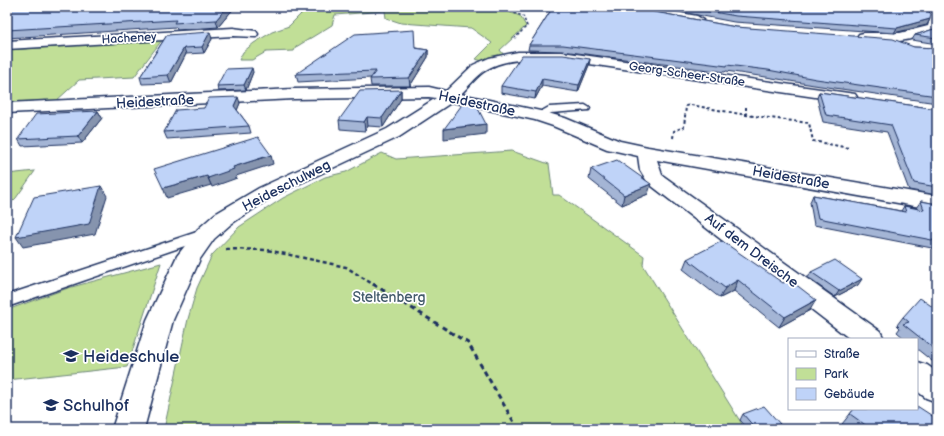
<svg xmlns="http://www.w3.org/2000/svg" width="944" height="436" viewBox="0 0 944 436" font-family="'Balsamiq Sans',sans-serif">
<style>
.green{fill:#c1df97;stroke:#6e877a}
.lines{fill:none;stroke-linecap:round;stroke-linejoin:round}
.service-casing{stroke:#1b2f5e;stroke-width:3}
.minor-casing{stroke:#1b2f5e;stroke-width:3}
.path-far3{stroke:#1b2f5e;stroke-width:1.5;stroke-dasharray:2.5 2;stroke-linecap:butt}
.path-far2{stroke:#1b2f5e;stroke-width:2;stroke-dasharray:3 2.5;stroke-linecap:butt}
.path-far1{stroke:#1b2f5e;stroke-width:2.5;stroke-dasharray:4 3;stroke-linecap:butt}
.path{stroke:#1b2f5e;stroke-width:3;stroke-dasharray:5 4;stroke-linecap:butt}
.service{fill:#fff;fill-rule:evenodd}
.minor{fill:#fff;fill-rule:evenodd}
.wall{fill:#a4b5d5;stroke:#1b2f5e}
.shaded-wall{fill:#8694ae;stroke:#1b2f5e}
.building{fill:#bfd3f8;stroke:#1b2f5e}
.labels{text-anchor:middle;stroke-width:3.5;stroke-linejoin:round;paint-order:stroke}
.far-street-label{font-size:12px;fill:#1b2f5e;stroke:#fff}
.street-label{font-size:14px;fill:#1b2f5e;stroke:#fff}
.park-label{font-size:14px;fill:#445b6c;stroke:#fff}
.near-poi-label{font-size:17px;fill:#1b2f5e;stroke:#fff;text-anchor:start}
</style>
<rect width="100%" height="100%" fill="#fff"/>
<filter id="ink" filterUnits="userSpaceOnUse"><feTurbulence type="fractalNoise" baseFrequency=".025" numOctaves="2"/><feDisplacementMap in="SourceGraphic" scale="8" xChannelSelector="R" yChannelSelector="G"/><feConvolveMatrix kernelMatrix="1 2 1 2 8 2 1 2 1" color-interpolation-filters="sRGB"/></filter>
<g filter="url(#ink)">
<g class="green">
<polygon points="308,7 496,7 520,16 526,26 500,50 504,55 482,61 476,59 492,43 471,28 401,23 386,18 385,11 335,15 332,25 296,47 294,51 266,52 252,60 239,60 243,52 254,43 272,32 289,26"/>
<polygon points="162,40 134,77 79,80 55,102 7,104 7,50"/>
<polygon points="512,151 549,164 553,195 559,195 644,256 643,265 745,429 164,429 188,319 197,288 212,255 239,227 283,198 325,177 346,172 382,153 396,159"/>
<polygon points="35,171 16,198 7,207 7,174"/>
<polygon points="161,263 127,367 7,380 7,310 68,288"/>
</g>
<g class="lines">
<g class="service-casing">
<g id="service">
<polygon points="585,105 590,108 589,110 551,113 539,119 533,116 549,107"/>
<polygon points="206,229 211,231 213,234 211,237 7,307 7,295"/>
</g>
</g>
<g class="minor-casing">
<g id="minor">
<polygon points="623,7 649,7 697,16 703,20 697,24 629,11"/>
<path d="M 918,7 L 932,7 L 937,12 L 937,31 C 913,40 885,46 859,40 L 857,37 L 859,34 L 864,33 L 900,33 L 928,26 L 930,19 Z"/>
<polygon points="233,28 256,31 258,34 256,37 233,36 7,49 7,41"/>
<path d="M 518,52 L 562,52 L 855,94 L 857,97 L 855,100 L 849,102 L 562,60 C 537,60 504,56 483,72 C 475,78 468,87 461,94 L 545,112 L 565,118 L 620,141 L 648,147 L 937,196 L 937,210 L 657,160 L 662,175 L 880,331 L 884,339 L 850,339 L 648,183 L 640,170 L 638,156 L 607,149 L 553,126 L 535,120 L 452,102 L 399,137 L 273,196 L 231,224 L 214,239 L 200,259 L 173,320 L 144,429 L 112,429 L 147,320 L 177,256 L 198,229 L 215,214 L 259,188 L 387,129 L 436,98 L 429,97 L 294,99 L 7,113 L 7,103 L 294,89 L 429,87 L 446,91 L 473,65 L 489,58 Z"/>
<polygon points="917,362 927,365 937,372 937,402 926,398 917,391"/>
</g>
</g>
<polyline class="path-far3" points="497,7 523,16 527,26 515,38"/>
<g class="path-far2">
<polyline points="746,107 746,115"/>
<polyline points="673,138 674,131 684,127 686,106 691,105 746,115 809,123 813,141 849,148"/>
</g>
<polyline class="path-far1" points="226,249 267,250 346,267 374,285"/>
<polyline class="path" points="373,284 468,343 518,429"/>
<use href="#service" class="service"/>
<use href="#minor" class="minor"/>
</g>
<g class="wall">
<polygon points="7,7 235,7 218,27 177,30 176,27 7,38"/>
<polygon points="518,7 628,7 736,27 914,47 937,48 937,103 814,85 766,77 726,71 725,72 562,51 528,50 529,45 551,10"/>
<polygon points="656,7 924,7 930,19 927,25 894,33 734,22"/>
<polygon points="934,7 937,7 937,10"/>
<polygon points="937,28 937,44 912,40 915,35"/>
<polygon points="167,35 212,39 204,53 186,54 171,83 142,84 140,77"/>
<polygon points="415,48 428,50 428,57 410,86 371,86 370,79 371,78 298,82 296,74"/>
<polygon points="590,59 589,65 578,92 542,86 535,99 501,93 501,86"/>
<polygon points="253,72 246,90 218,91 217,86"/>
<polygon points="401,90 401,99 383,127 368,126 365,131 340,129 339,120"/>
<polygon points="819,92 937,109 937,195 909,190 887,132 823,122 817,98"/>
<polygon points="240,103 237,110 249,126 251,133 167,139 164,132 204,108"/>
<polygon points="98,111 102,118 82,143 22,146 18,139"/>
<polygon points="591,169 648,194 622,205 589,179"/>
<polygon points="813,195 901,211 904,206 916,208 921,201 937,204 937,249 814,225 810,202"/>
<polygon points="687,259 810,310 779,327 734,291 720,298 683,269"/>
<polygon points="811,272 858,285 835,297 808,278"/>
<polygon points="937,310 937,365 917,349 917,339 905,339 897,332 900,328 897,325 903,317"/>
<polygon points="854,409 937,429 850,429 842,424"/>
<polygon points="743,414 780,424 777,429 748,429 740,420"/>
</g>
<g class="shaded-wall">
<polygon points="227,7 235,7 218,27 216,20"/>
<polygon points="930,19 927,25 894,33 897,28"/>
<polygon points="210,32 212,39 204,53 202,47"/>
<polygon points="184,48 186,54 171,83 168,75"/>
<polygon points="428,50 428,57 410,86 409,78"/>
<polygon points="590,59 589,65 578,92 579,85"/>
<polygon points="252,68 253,72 246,90 244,85"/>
<polygon points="542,79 542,86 535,99 536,92"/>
<polygon points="401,90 401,99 383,127 382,118"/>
<polygon points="238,97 240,103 236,113 234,106"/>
<polygon points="98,111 102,118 82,143 78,136"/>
<polygon points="367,117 368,126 365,131 364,122"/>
<polygon points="486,124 486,134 444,139 444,129"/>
<polygon points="271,155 273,164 236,176 237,178 212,187 208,178 233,167"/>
<polygon points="207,176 211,185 167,198 163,188"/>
<polygon points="651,184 648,194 622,205 624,195"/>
<polygon points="101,186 107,196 95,234 23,247 16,237"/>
<polygon points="862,279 858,285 835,297 839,291"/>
<polygon points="738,280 734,291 720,298 725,288"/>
<polygon points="816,300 810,310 779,327 785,317"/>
<polygon points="780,424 777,429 768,429"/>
</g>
<g class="building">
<polygon points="7,7 227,7 216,20 174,23 176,20 7,30"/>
<polygon points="553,7 628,7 736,27 893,39 914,47 937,48 937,96 816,79 768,70 727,65 727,66 563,45 529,45"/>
<polygon points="685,7 730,7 734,8 734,7 924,7 931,14 930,19 897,28 736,16"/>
<polygon points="937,28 937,38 915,35"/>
<polygon points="414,30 415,48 428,50 409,78 370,79 376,71 296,74 355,34"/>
<polygon points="210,32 202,47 184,48 168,75 140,77 167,35"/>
<polygon points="522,55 563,55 590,59 579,85 542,79 536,92 501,86"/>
<polygon points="252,68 244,85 217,86 226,69"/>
<polygon points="401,90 382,118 367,117 364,122 339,120 360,91"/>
<polygon points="819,92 937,109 937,187 914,183 891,125 826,115"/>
<polygon points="238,97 234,106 249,126 164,132 176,110 204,108 209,98"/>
<polygon points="467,98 473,99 486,124 444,129"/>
<polygon points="98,111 78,136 18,139 36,114"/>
<polygon points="258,137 271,155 233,167 234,169 208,178 207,176 163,188 154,169"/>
<polygon points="617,160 651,184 624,195 591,169"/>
<polygon points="101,186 89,224 16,237 34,197"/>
<polygon points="813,195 906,212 904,206 924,210 921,201 937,204 937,241 818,218"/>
<polygon points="722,241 783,283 790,280 816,300 785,317 738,280 725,288 687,259"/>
<polygon points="835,260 862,279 839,291 811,272"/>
<polygon points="920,298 937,310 937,351 903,324 909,322 903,317"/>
<polygon points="764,406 780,424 768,429 756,429 743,414"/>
<polygon points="917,406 937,419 937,429 871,429 850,414 854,409 917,409"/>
</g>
</g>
<defs>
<g id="school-bare" transform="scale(1.2)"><path d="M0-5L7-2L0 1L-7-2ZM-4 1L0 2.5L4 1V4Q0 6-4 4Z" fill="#1b2f5e" stroke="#fff" stroke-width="2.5" paint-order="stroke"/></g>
</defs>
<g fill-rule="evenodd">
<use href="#school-bare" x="71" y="356"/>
<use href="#school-bare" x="51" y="405"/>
</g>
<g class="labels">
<g class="far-street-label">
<text transform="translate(129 38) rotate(-3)" y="4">Hacheney</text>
<text transform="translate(687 74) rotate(8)" y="4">Georg-Scheer-Straße</text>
</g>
<g class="street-label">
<text transform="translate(155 101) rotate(-3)" y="5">Heidestraße</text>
<text transform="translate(477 103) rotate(12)" y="5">Heidestraße</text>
<text transform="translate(791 177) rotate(10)" y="5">Heidestraße</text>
<text transform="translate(286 185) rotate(-27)" y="5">Heideschulweg</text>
<text transform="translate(752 250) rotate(37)" y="5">Auf dem Dreische</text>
</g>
<g class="park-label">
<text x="389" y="302">Steltenberg</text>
</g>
<g class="near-poi-label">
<text x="83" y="362">Heideschule</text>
<text x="63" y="411">Schulhof</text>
</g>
</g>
<rect width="944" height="436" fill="none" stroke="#fff" stroke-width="24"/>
<rect x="12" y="12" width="920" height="412" fill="none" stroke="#1b2f5e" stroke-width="1.5" filter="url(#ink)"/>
<rect x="788" y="338" width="130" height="72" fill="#ffffff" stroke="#a4acbf"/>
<rect x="796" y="351" width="20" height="6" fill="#ffffff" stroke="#a4acbf"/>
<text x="824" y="358" font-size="12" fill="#1b2f5e">Straße</text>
<rect x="796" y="368" width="20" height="12" fill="#c1df97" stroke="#a4acbf"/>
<text x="824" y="378" font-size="12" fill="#1b2f5e">Park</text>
<rect x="796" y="388" width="20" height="12" fill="#bfd3f8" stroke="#a4acbf"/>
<text x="824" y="398" font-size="12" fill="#1b2f5e">Gebäude</text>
</svg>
